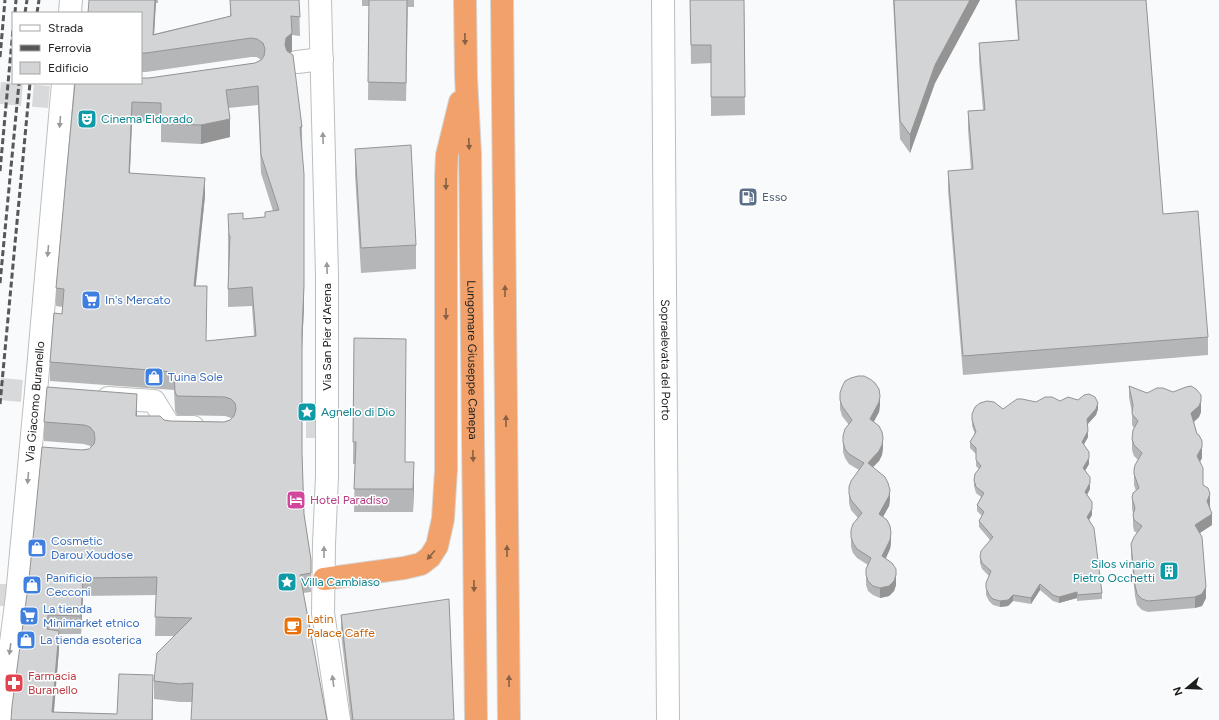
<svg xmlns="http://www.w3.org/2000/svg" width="1219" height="720" viewBox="0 0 1219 720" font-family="Figtree,sans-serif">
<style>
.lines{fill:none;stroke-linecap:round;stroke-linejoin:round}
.minor-tunnel{stroke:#d8d9da;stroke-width:22;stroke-dasharray:22 11;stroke-linecap:butt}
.minor-casing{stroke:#bdbebf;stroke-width:24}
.highway-casing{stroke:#d6d6d6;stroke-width:24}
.minor{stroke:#fff;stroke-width:22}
.highway{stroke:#f2a16a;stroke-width:22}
.rail{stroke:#565758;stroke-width:3;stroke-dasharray:6 3;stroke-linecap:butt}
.wall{fill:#b5b6b7;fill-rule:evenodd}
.shaded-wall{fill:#949495}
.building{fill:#d3d4d5;stroke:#949495;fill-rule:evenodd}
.oneway{fill:#886044}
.oneway2{fill:#999a9a}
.labels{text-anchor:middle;stroke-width:3;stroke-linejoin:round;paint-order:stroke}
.culture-label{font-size:12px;fill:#0d838f;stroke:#fff;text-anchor:start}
.service-label{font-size:12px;fill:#4e5e75;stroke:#fff;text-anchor:start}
.shop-label{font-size:12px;fill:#366cbe;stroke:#fff;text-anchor:start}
.street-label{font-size:12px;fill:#1d1e1e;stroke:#fff}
.hotel-label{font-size:12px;fill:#b23c85;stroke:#fff;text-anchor:start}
.food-label{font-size:12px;fill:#c56008;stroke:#fff;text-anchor:start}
.health-label{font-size:12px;fill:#be3a42;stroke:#fff;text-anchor:start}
</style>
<rect width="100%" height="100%" fill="#f9fafb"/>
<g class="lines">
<g class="minor-tunnel">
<polyline points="0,93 49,97"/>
<polyline points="0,389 22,391"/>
<polyline points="273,427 327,427"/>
<polyline points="0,595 10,595"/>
</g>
<g class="minor-casing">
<g id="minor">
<polyline points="320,0 327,276 327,476 324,544 323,613 339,720"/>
<path id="s1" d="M 663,0 L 668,720"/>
<polyline points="70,13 71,0"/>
<polyline points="297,62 322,59"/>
<polyline points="108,398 154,401 170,427 193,427"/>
<path id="s2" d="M 1,720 L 17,596 L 36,392 L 63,83"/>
</g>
</g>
<g class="highway-casing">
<g id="highway">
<path id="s3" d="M 465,0 L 466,77 L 470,153 L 476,720"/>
<polyline points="502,0 509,720"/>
<polyline points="324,579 404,568 421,564 430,557 437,546 443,519 446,470 446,176 447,155 460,102"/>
</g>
</g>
<use href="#minor" class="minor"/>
<use href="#highway" class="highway"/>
<g class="rail">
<polyline points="15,13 16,0"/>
<polyline points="25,13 27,0"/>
<polyline points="37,13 39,0"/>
<polyline points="0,57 5,0"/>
<polyline points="0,171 13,29"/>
<polyline points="0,283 19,83"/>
<polyline points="0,404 30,83"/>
</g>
</g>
<g class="wall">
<path d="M 89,0 L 158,0 L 158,3 L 156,3 L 154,34 L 230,16 L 230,0 L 299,0 L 300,36 L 292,35 L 292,51 L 290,53 L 302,127 L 304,305 L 302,349 L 302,453 L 304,514 L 311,560 L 311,592 L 303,593 L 192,702 L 180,702 L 154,699 L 154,681 L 174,636 L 155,636 L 156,595 L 83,596 L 81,634 L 59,634 L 59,649 L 54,712 L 117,714 L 153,693 L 153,720 L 11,720 L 82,450 L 89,449 L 91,447 L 90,446 L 84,444 L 44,441 L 44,422 L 137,412 L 137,416 L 164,420 L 170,421 L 224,422 L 230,420 L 232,419 L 231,418 L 225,416 L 177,415 L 175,411 L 174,390 L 50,381 L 50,362 L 62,314 L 63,307 L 56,306 L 56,288 L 67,167 L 149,78 L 255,63 L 261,60 L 257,57 L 251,57 L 146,72 L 141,72 L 141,13 ZM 258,105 L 261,173 L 273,211 L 265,217 L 243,219 L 228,233 L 228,307 L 252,306 L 254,336 L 206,341 L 195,286 L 205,196 L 130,173 L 132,121 L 161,122 L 161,142 L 201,144 L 230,137 L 228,108 Z"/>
<polygon points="362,0 414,0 414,7 408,7 406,101 368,100 369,6 362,6"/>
<polygon points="690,0 744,0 745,115 711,116 711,63 691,64"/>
<polygon points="893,0 980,0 935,83 910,153 900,139"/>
<polygon points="1015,0 1146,0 1163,214 1208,337 1208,355 963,375 948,190 948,171 971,170 968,129 968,111 983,110 979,61 979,43 1018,40"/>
<polygon points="355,149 416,245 416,269 361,273 355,174"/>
<polygon points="354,338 414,484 413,512 354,512 355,464 353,464"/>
<polygon points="1129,386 1147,393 1201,412 1199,417 1194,422 1202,458 1200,462 1203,485 1210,505 1212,525 1200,533 1206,598 1202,606 1195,608 1148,612 1142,610 1137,605 1135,596 1131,555 1131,544 1137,533 1134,531 1133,526 1133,513 1132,509 1132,498 1136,491 1134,485 1134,470 1138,460 1134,456 1132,450 1132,439 1134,428 1132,425 1132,413 1129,397"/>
<polygon points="840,393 880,405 879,412 874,422 883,448 882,455 879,461 873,467 890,500 889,506 883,517 891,543 890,549 886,558 896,585 894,591 889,596 880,598 873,595 868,591 866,585 866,569 868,565 857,558 853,553 851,547 851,530 858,518 851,510 849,503 849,487 859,470 849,464 845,458 843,452 843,436 849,425 842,416 840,409"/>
<polygon points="1060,401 1098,409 1096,415 1087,424 1088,437 1084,444 1089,464 1085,471 1090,489 1087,495 1092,515 1089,520 1102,593 1102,599 1077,601 1077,598 1059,603 1053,601 1040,590 1031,604 1013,601 1008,606 1000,607 993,605 989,601 986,595 986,588 989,576 982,569 980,563 980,557 990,540 979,527 979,521 982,516 977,511 977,505 981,497 976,493 974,486 974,480 979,469 976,466 976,454 970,448 970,442 975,434 972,426 972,414 1003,409 1036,402"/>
<polygon points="341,615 454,720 351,720 341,633"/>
</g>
<g class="shaded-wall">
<polygon points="155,0 156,0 153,53 153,35"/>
<polygon points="970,0 980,0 935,83 910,153 910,135 935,65"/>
<polygon points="292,33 292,51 286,57 285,45 286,38"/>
<polygon points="132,102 132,121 129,191 129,173"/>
<polygon points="230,119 230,137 201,144 201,125"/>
<polygon points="304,174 304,305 302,350"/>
<polygon points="205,178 205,196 194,304 194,286"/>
<polygon points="137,394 137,412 136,434 136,416"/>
<polygon points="880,396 880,405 879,412 870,428 870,419"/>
<polygon points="1201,401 1201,412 1199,417 1191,424 1191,413"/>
<polygon points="1098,403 1098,409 1096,415 1087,425 1087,419"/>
<polygon points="1088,431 1088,437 1082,448 1082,442"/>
<polygon points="883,438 883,448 882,455 879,461 868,472 868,463"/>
<polygon points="1202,447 1202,458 1197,467 1197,456"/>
<polygon points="1089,458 1089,464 1083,474 1083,468"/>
<polygon points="414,462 414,484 413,512 413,489"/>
<polygon points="1090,483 1090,489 1085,498 1085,492"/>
<polygon points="890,490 890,500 889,506 879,524 879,514"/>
<polygon points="1210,494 1210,505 1207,512 1207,501"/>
<polygon points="1092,509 1092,515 1087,523 1087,517"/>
<polygon points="1212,514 1212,525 1195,536 1195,525"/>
<polygon points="891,533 891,543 890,549 882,566 882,556"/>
<polygon points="896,575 896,585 894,591 889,596 880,598 880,588"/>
<polygon points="83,578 83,596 81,634 81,616"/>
<polygon points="1040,584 1040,590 1031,604 1031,598"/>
<polygon points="1206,587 1206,598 1202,606 1195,608 1195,597"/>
<polygon points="1077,592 1077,598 1059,603 1059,597"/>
<polygon points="1013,595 1013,601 1008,606 1000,607 1000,601"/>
<polygon points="59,631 59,649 53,720 52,712"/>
</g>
<g class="building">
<path d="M 89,0 L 155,0 L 153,35 L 231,16 L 230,0 L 299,0 L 300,17 L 291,16 L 292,33 L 286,38 L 285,45 L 287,51 L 293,55 L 302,127 L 300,127 L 304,174 L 304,286 L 302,332 L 302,453 L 304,514 L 311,560 L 311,573 L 300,575 L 327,720 L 191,720 L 193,683 L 180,684 L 154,681 L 157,653 L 192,618 L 155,617 L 157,577 L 83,578 L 81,616 L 48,615 L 47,629 L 59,631 L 52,712 L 117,714 L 119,674 L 153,675 L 152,720 L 11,720 L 12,706 L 29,579 L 42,447 L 82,450 L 89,449 L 94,444 L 95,439 L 94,432 L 90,427 L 84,425 L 44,422 L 47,387 L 137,394 L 136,416 L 160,416 L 164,420 L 170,421 L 224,422 L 230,420 L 234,416 L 236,409 L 235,403 L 231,399 L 225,397 L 177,396 L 175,392 L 174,372 L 50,362 L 54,313 L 62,314 L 64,289 L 56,288 L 67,167 L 75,83 L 141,83 L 141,78 L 149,78 L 255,63 L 261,60 L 264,56 L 265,49 L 263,43 L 257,39 L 251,38 L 146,53 L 141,53 L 141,13 L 88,13 ZM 258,86 L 261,155 L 279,210 L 265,212 L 265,217 L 243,219 L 243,213 L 228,214 L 229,236 L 230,236 L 228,289 L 252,287 L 256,336 L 206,341 L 207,286 L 194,286 L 205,178 L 129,173 L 132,102 L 161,103 L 161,124 L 201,125 L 230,119 L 226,90 Z"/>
<polygon points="369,0 407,0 406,83 368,82"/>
<polygon points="690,0 744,0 745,97 711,97 711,45 691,45"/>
<polygon points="894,0 970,0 935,65 910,135 900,121"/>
<polygon points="1016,0 1146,0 1163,214 1198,211 1208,337 963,356 948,171 973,169 968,111 985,110 979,43 1019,40"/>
<polygon points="411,145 416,245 361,248 355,149"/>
<polygon points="354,338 406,339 405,462 414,462 413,489 354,489 356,442 353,442"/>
<polygon points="858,376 864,376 870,379 875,383 879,389 880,396 879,402 870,419 879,426 882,432 883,438 882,445 879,451 868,463 885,477 888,483 890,490 889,496 879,514 887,520 890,526 891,533 890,540 882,556 892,563 896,569 896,575 894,581 889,586 880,588 873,586 868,581 866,575 866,569 871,558 857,549 853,543 851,537 851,530 853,524 862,513 851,500 849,494 849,487 851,481 864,463 849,454 845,449 843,442 843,436 845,429 852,420 842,406 840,400 840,393 842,387 845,381 851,378"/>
<polygon points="1129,386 1147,393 1157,388 1163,388 1173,392 1186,387 1191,386 1196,389 1201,395 1201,401 1199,406 1191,413 1197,434 1199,435 1202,441 1202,447 1197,456 1203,468 1203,485 1208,488 1210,494 1207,501 1212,514 1195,525 1202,537 1206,587 1202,594 1195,597 1148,601 1142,599 1137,594 1135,585 1131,544 1134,537 1142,526 1134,520 1133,515 1135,508 1132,498 1133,493 1139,488 1134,474 1134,470 1135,465 1142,453 1134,445 1132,439 1133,430 1138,421 1132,414 1133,405"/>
<polygon points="1089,394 1095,397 1098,403 1096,409 1087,419 1088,431 1082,442 1089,452 1089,458 1083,468 1090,477 1090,483 1085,492 1092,502 1092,509 1087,517 1094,528 1102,593 1077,595 1077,592 1059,597 1053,595 1040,584 1031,598 1013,595 1008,600 1000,601 993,599 989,595 986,588 986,583 991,571 982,563 980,557 981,551 993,537 979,521 984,512 977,505 984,493 976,487 974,480 975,474 981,466 976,460 976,448 970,442 976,432 972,420 972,414 975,407 980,403 987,401 994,402 1003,409 1017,399 1022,399 1036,402 1045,397 1052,397 1060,401 1068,397 1078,400 1084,395"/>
<polygon points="449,599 454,720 353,720 341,615"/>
</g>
<defs><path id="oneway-solid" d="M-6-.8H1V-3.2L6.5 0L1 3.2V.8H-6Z"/></defs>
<g class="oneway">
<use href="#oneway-solid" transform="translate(465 39) rotate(89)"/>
<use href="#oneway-solid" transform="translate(469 144) rotate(87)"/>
<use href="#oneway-solid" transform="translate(446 184) rotate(91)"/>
<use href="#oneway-solid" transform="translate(505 291) rotate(-90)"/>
<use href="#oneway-solid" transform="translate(446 314) rotate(90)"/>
<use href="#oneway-solid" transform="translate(506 421) rotate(-90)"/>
<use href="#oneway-solid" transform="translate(473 456) rotate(89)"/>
<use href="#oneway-solid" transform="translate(507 551) rotate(-90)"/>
<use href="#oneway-solid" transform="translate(431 555) rotate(131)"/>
<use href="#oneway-solid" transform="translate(474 586) rotate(89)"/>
<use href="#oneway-solid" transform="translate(509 681) rotate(-90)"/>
</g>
<g class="oneway2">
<use href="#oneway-solid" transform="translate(60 122) rotate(95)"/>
<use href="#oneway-solid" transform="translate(323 138) rotate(-92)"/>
<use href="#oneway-solid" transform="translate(48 251) rotate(95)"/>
<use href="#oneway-solid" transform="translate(327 268) rotate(-92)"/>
<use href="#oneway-solid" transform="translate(28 478) rotate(95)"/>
<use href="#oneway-solid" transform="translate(324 552) rotate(-90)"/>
<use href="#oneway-solid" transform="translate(10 649) rotate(98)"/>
<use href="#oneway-solid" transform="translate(333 681) rotate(-98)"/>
</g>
<defs>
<g id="theatre-square" transform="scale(1)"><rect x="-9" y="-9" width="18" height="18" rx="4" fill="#0f9aa8" stroke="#fff"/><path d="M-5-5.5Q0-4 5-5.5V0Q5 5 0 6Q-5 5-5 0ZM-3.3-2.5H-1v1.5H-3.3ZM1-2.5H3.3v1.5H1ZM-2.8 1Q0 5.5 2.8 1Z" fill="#fff"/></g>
<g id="fuel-square" transform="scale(1)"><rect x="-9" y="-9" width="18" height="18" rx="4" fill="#5c6f8a" stroke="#fff"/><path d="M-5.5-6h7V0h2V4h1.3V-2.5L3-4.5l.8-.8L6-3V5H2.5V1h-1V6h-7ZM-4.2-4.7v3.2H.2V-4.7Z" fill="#fff"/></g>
<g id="supermarket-square" transform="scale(1)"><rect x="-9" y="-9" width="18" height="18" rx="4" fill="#3f7fe0" stroke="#fff"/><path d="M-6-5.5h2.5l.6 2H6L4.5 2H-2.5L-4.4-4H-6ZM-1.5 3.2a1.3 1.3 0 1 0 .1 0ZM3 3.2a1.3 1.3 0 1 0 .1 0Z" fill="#fff"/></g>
<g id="shop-square" transform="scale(1)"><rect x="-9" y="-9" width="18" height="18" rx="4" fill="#3f7fe0" stroke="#fff"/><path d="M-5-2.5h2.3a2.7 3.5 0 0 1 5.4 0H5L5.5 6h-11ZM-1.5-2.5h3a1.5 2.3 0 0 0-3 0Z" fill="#fff"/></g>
<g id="sight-square" transform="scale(1)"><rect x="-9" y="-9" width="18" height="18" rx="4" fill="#0f9aa8" stroke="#fff"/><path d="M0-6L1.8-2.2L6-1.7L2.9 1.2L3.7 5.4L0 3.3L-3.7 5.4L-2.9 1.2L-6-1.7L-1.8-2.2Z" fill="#fff"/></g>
<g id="hotel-square" transform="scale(1)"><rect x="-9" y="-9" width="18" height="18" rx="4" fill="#d1479c" stroke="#fff"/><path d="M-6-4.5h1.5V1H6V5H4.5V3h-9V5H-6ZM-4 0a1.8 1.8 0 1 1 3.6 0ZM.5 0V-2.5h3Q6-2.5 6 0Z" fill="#fff"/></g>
<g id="building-square" transform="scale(1)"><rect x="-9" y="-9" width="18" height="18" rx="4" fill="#0f9aa8" stroke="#fff"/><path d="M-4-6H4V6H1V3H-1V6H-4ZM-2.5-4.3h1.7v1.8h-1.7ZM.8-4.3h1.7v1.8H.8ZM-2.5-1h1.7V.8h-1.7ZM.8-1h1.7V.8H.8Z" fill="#fff"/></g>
<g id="cafe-square" transform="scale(1)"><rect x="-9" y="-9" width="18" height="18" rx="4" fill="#e8710a" stroke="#fff"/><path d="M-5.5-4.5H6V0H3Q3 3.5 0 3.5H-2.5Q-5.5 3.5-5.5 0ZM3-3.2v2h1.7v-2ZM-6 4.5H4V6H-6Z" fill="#fff"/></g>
<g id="pharmacy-square" transform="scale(1)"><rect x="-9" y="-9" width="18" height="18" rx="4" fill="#e0444e" stroke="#fff"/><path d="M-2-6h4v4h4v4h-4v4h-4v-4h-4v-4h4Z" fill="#fff"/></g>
</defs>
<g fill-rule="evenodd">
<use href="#theatre-square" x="87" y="119"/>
<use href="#fuel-square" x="748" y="197"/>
<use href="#supermarket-square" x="91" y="300"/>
<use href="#shop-square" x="154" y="377"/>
<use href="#sight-square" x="307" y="412"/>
<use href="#hotel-square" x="296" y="500"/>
<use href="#shop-square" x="37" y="548"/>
<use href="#building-square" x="1169" y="571"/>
<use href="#sight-square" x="287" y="582"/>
<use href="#shop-square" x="32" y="585"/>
<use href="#supermarket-square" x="29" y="616"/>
<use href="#cafe-square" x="293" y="626"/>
<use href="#shop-square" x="26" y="640"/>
<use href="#pharmacy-square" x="14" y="683"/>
</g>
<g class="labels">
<g class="culture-label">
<text x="101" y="123">Cinema Eldorado</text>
<text x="321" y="416">Agnello di Dio</text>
<text x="1155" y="568" text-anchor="end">Silos vinario<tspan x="1155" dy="14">Pietro Occhetti</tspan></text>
<text x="301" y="586">Villa Cambiaso</text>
</g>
<g class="service-label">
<text x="762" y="201">Esso</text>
</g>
<g class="shop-label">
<text x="105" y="304">In's Mercato</text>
<text x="168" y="381">Tuina Sole</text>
<text x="51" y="545">Cosmetic<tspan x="51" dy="14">Darou Xoudose</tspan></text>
<text x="46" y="582">Panificio<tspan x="46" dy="14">Cecconi</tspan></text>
<text x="43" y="613">La tienda<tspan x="43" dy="14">Minimarket etnico</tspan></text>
<text x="40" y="644">La tienda esoterica</text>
</g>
<g class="street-label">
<text transform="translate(327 337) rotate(-90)" y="4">Via San Pier d'Arena</text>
<text dy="4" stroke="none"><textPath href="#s3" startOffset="360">Lungomare Giuseppe Canepa</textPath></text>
<text dy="4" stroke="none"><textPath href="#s1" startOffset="360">Sopraelevata del Porto</textPath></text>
<text dy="4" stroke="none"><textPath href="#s2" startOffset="320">Via Giacomo Buranello</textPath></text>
</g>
<g class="hotel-label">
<text x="310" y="504">Hotel Paradiso</text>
</g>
<g class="food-label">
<text x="307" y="623">Latin<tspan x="307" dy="14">Palace Caffe</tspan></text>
</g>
<g class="health-label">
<text x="28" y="680">Farmacia<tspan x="28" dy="14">Buranello</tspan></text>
</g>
</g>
<rect x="12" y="12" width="130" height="72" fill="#ffffff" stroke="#a5a5a5"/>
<rect x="20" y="25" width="20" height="6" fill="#ffffff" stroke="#a5a5a5"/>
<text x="48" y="32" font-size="12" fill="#1d1e1e">Strada</text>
<rect x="20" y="45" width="20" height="6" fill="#565758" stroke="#a5a5a5"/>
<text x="48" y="52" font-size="12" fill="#1d1e1e">Ferrovia</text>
<rect x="20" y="62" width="20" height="12" fill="#d3d4d5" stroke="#a5a5a5"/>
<text x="48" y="72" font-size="12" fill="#1d1e1e">Edificio</text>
<g transform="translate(1187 688) rotate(251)" stroke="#ffffff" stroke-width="3" paint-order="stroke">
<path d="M0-3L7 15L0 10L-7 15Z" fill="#1d1e1e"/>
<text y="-6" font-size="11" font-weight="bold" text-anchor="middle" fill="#1d1e1e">N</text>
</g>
</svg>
